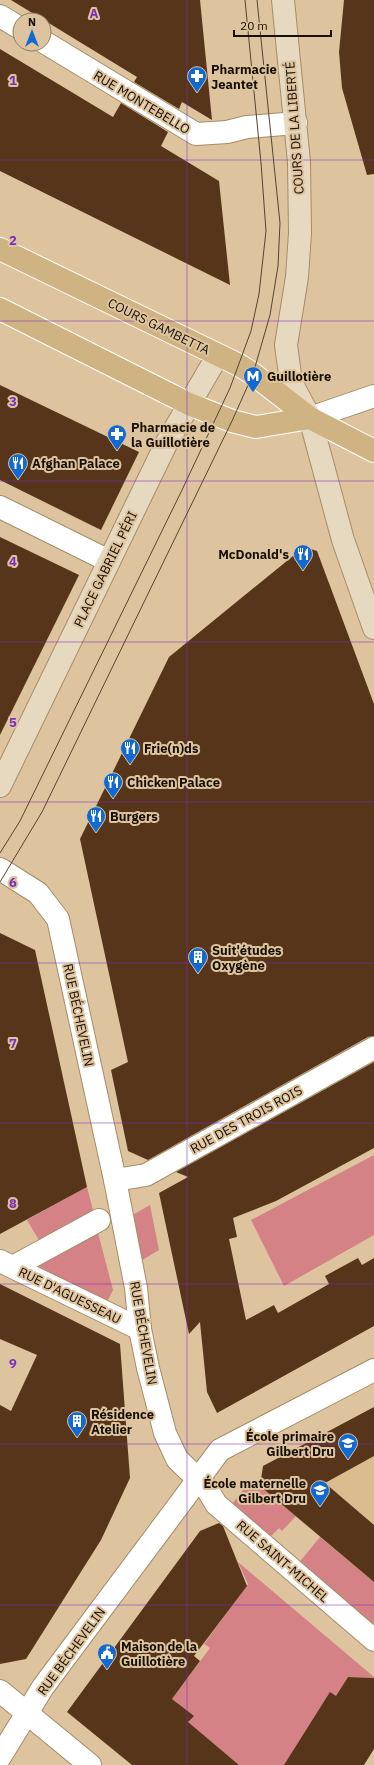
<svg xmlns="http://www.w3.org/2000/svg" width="374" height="1765" viewBox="0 0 374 1765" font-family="'IBM Plex Sans',sans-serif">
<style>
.built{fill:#dbbc8f}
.green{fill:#d48286}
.building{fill:#57351b}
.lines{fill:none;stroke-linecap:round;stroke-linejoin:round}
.street-casing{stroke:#a58c67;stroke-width:24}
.secondary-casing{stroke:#a58c67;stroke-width:24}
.primary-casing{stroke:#fff;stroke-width:24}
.street{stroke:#fff;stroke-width:22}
.secondary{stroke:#e7d9c0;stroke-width:22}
.primary{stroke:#d0b382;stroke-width:22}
.tram{stroke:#534531;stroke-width:1}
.grid{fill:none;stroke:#7b2cbf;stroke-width:1;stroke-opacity:0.55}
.labels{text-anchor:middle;stroke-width:4;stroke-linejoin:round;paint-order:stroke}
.poi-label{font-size:13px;font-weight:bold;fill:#180f03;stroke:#dec49e;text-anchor:start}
.street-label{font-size:13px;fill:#180f03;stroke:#dec49e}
.grid-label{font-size:13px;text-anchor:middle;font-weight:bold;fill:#7b2cbf;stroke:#dec49e;stroke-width:4;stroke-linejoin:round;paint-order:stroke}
</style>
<rect width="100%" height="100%" fill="#dec49e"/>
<polygon class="built" points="374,1407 374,1582 260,1486 263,1466"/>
<g class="green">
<polygon points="374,1155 374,1235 284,1286 251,1220"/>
<polygon points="87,1187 94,1214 40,1242 27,1220"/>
<polygon points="150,1205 159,1250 139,1262 129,1217"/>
<polygon points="97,1229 113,1290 107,1302 29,1266"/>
<polygon points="260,1486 296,1516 282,1531 279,1528 267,1540 229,1508 243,1490"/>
<polygon points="320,1537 374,1582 374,1632 297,1565"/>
<polygon points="238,1562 374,1677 374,1678 348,1677 295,1765 239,1765 209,1740 185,1726 193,1716 172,1699 210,1648 204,1644 248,1584"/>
</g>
<g class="building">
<polygon points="11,0 200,0 212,120 182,102 179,109 134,82 137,77"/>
<polygon points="344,0 374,0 374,174 367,175 342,88 339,52"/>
<polygon points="0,49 113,117 121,103 168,132 161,146 219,181 230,285 0,171"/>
<polygon points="0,385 139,452 101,530 0,480"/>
<polygon points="0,537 79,575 0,735"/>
<polygon points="304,547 317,551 374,704 374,1036 368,1037 148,1160 128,1151 111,1070 128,1062 80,839 169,657"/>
<polygon points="0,933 35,950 87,1187 0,1234"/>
<polygon points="374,1062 374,1148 276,1201 233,1218 237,1237 229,1239 246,1320 274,1305 278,1313 329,1284 325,1276 358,1258 362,1265 374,1258 374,1326 217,1413 207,1392 200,1322 189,1334 159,1193 188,1177 176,1172"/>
<polygon points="0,1284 120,1344 130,1478 101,1540 26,1659 0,1664 0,1405 11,1411 37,1355 0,1339"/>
<polygon points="374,1407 374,1456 325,1483 374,1525 374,1582 260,1486 263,1466"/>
<polygon points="219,1523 223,1526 247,1586 194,1656 200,1661 172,1699 194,1716 188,1722 239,1765 132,1765 67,1712 200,1531"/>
<polygon points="348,1677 374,1678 374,1749 364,1765 284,1765 330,1692 336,1696"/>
</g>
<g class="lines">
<g class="street-casing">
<g id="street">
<polyline points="0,16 20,28"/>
<polyline points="44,42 196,134 227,132 247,127 296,123"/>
<polyline points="310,418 374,396"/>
<polyline points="0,507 109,561"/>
<polyline points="0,869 38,893 58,919 115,1180 136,1288 140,1329 148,1368 165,1433 177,1459 206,1487 216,1504 374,1640"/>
<polyline points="115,1180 146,1175 374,1048"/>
<polyline points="0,1261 140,1329"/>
<polyline points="13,1267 99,1220"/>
<polyline points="0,1691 90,1765"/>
<polyline points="0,1757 43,1687 220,1450 374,1370"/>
</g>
</g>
<g class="secondary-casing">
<g id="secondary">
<polyline points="283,0 299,162 300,233 297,277 286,345 291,382 310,418 343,540 374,628"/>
<polyline points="0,786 166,444 218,355"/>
</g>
</g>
<g class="primary-casing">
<g id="primary">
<polyline points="0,249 239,365 253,374 310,418 374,451"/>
<polyline points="0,309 189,404 232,421 256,427 310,418"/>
</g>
</g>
<use href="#street" class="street"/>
<use href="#secondary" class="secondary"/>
<use href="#primary" class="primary"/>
<g class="tram">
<polyline points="0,853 20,821 182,490 230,388 251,331 259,294 266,231 261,163 245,0"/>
<polyline points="0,882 42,812 232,421 253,374 270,315 278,266 280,223 257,0"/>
</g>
</g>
<path class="grid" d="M 187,0 L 187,1765M 0,160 L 374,160M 0,321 L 374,321M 0,481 L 374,481M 0,642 L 374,642M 0,802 L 374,802M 0,963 L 374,963M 0,1123 L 374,1123M 0,1284 L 374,1284M 0,1444 L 374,1444M 0,1605 L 374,1605"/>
<defs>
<g id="pharmacy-pin" transform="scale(1)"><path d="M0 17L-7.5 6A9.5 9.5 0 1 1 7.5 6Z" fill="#116ad3" stroke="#dec49e"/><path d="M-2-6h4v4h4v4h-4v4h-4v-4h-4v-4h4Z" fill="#fff"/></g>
<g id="metro-pin" transform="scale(1)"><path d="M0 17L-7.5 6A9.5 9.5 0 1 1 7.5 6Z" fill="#116ad3" stroke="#dec49e"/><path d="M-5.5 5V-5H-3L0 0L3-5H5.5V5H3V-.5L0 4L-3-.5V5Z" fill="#fff"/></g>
<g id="restaurant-pin" transform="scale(1)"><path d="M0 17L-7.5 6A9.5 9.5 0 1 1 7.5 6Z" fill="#116ad3" stroke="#dec49e"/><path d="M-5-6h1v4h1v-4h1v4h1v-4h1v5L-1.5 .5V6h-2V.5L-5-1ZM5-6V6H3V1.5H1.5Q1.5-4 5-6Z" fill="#fff"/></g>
<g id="building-pin" transform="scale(1)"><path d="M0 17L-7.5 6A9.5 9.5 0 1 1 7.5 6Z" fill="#116ad3" stroke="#dec49e"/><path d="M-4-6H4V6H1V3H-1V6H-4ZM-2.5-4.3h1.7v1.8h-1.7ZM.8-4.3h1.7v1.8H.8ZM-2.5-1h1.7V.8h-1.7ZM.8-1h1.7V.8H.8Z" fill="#fff"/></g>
<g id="school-pin" transform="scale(1)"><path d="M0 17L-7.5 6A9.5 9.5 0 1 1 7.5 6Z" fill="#116ad3" stroke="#dec49e"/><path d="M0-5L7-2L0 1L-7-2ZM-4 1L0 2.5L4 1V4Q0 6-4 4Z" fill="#fff"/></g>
<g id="civic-pin" transform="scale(1)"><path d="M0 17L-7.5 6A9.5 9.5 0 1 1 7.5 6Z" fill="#116ad3" stroke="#dec49e"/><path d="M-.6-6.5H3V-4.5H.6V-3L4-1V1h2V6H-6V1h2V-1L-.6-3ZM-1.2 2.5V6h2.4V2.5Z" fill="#fff"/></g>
</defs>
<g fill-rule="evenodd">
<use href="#pharmacy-pin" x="197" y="76"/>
<use href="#metro-pin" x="253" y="376"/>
<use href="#pharmacy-pin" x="117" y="434"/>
<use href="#restaurant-pin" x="18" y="463"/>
<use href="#restaurant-pin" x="303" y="554"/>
<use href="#restaurant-pin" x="130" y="748"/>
<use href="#restaurant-pin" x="113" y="782"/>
<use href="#restaurant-pin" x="96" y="816"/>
<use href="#building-pin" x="198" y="957"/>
<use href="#building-pin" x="77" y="1421"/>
<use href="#school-pin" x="348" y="1443"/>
<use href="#school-pin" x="320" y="1490"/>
<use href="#civic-pin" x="107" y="1653"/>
</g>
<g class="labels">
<g class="poi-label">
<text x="211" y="74">Pharmacie<tspan x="211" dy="15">Jeantet</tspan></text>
<text x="267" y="381">Guillotière</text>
<text x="131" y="432">Pharmacie de<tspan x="131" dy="15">la Guillotière</tspan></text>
<text x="32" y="468">Afghan Palace</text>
<text x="289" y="559" text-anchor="end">McDonald's</text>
<text x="144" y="753">Frie(n)ds</text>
<text x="127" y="787">Chicken Palace</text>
<text x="110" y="821">Burgers</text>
<text x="212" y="955">Suit'études<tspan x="212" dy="15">Oxygène</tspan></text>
<text x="91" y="1419">Résidence<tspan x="91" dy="15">Atelier</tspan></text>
<text x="334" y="1441" text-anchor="end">École primaire<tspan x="334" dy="15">Gilbert Dru</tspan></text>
<text x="306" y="1488" text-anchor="end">École maternelle<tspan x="306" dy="15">Gilbert Dru</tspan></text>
<text x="121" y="1651">Maison de la<tspan x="121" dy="15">Guillotière</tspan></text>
</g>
<g class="street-label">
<text transform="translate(142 102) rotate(31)" y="5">RUE MONTEBELLO</text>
<text transform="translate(294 128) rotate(-94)" y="5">COURS DE LA LIBERTÉ</text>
<text transform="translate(159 326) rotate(26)" y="5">COURS GAMBETTA</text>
<text transform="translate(105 569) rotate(-64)" y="5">PLACE GABRIEL PÉRI</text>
<text transform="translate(79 1015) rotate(78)" y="5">RUE BÉCHEVELIN</text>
<text transform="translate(246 1119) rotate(-29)" y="5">RUE DES TROIS ROIS</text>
<text transform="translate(70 1295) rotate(26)" y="5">RUE D'AGUESSEAU</text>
<text transform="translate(144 1333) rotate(80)" y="5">RUE BÉCHEVELIN</text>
<text transform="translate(283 1561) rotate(41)" y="5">RUE SAINT-MICHEL</text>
<text transform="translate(71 1651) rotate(-54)" y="5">RUE BÉCHEVELIN</text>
</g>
</g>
<g class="grid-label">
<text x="94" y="18">A</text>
<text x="13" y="85">1</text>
<text x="13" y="245">2</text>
<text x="13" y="406">3</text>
<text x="13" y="566">4</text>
<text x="13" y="727">5</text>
<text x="13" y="887">6</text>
<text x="13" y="1048">7</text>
<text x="13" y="1208">8</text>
<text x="13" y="1368">9</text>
</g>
<g transform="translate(32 32)"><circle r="19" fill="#dec49e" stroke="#8f7c60"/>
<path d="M0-3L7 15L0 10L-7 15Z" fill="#116ad3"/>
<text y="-6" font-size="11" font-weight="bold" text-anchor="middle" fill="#180f03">N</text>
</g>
<path d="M234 30v6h97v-6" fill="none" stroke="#180f03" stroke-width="2"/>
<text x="240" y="30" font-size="12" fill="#180f03" stroke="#dec49e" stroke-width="3" paint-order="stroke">20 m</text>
</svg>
